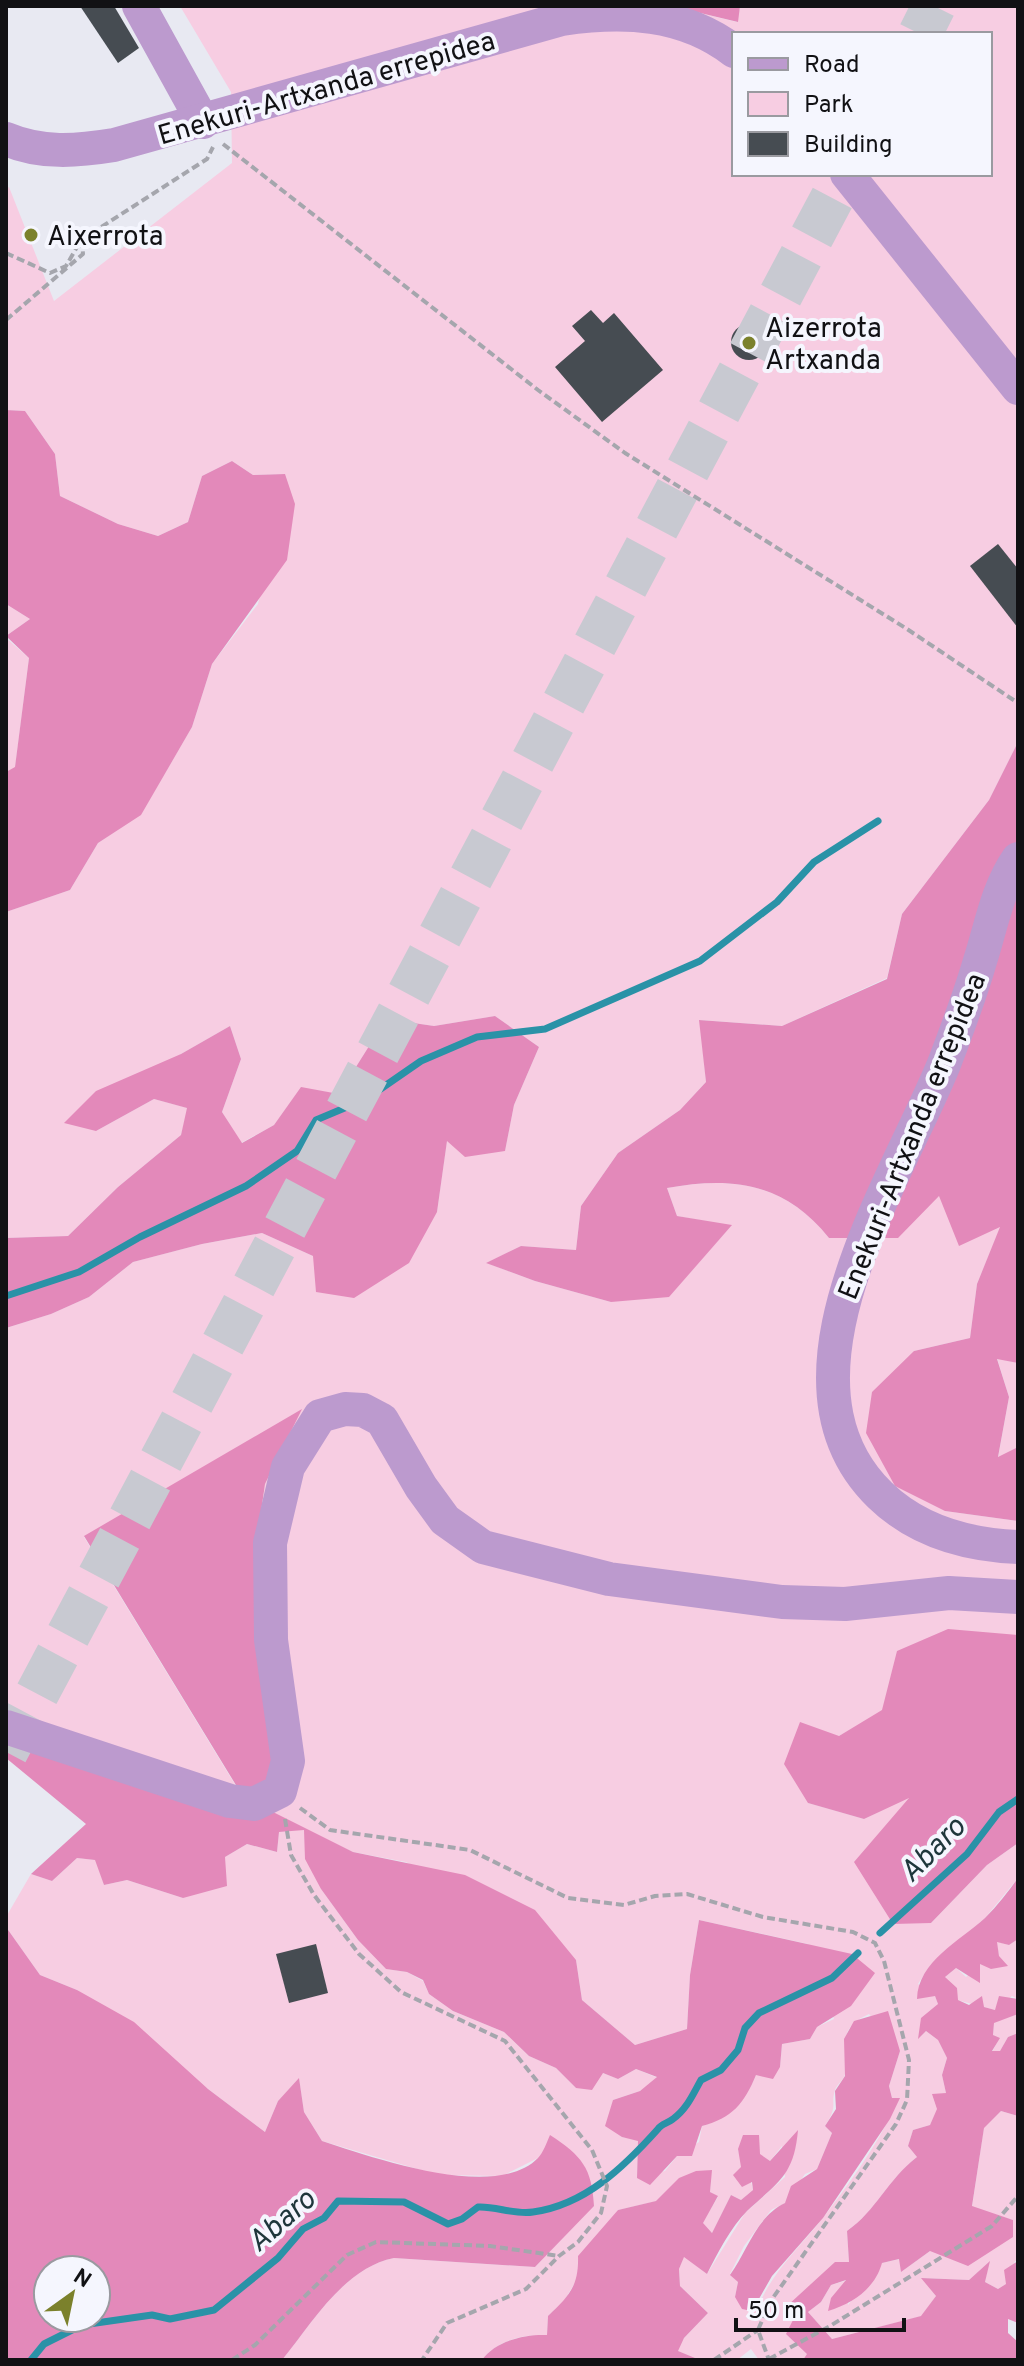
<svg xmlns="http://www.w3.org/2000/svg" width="1024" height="2366" viewBox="0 0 1024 2366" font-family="Overpass,sans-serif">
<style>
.green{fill:#f7cde2;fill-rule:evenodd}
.forest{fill:#e389ba;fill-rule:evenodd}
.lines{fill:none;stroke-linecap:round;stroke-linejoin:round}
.stream{stroke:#2a92a7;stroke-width:7}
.building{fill:#464c52}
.highway-tunnel{stroke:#c8c9d1;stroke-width:44;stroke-dasharray:44 22;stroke-linecap:butt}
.path{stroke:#a5a6ad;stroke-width:4;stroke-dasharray:8 4;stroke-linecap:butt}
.minor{stroke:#bc9ace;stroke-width:34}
.poi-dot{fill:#7b812c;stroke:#f5f6fe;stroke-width:3}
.labels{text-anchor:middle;stroke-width:8;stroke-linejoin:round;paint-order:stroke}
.street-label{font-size:28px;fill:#111114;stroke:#f5f6fe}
.poi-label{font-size:28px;fill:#111114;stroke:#f5f6fe;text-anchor:start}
.water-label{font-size:30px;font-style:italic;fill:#1e363b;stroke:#f5f6fe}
</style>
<rect width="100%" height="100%" fill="#e8e9f2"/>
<g class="green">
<path d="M 180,6 L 671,6 L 737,22 L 740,6 L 1018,6 L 1018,742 L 989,800 L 902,914 L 887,978 L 782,1026 L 700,1020 L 706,1082 L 680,1110 L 618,1153 L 581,1206 L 576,1250 L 521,1246 L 487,1263 L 535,1281 L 611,1302 L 702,1258 L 731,1226 L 677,1216 L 667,1188 C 733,1176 785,1183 829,1238 L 939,1196 L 1001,1226 L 977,1284 L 970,1338 L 914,1351 L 945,1511 L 1018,1521 L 1018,1635 L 839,1736 L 808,1803 L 864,1819 L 910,1796 L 931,1923 L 987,1865 L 1018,1843 L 1018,1878 L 985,1918 L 929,1967 L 918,1984 L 935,1996 L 938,2004 L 919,2038 L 926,2031 L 938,2040 L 947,2058 L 942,2075 L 946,2093 L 930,2125 L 913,2130 L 908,2146 L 917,2157 C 889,2178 876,2211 847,2231 L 849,2262 L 820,2278 L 788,2306 L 808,2354 L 803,2360 L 759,2360 L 751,2349 L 737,2360 L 690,2360 L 694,2358 L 677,2351 L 684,2338 L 708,2313 L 680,2286 L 679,2269 L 684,2256 L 707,2274 L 745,2213 L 785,2177 L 782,2146 L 770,2161 L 738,2149 C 741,2166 751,2175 753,2190 L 741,2200 L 731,2195 L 712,2233 L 702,2223 L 718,2197 L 710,2192 L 711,2170 L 680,2178 L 657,2201 L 618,2210 L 564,2301 L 548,2316 L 547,2336 C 525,2333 495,2341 482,2360 L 282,2360 C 313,2322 344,2268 394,2258 L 535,2267 L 593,2206 L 538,2158 L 502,2176 L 438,2175 L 322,2141 L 304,2112 L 299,2079 L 278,2101 L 265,2132 L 77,1990 L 40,1975 L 6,1927 L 6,1917 L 31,1874 L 52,1881 L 77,1858 L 96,1860 L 104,1885 L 127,1880 L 183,1898 L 225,1857 L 247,1844 L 277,1852 L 279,1832 L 303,1829 L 6,1712 L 6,1328 L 51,1314 L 89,1297 L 133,1262 L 202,1244 L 262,1233 L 313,1256 L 437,1212 L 447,1140 L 505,1151 L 514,1105 L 539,1047 L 495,1016 L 434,1026 L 386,1019 L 339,1094 L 301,1088 L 274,1125 L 241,1143 L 222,1112 L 241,1059 L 230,1026 L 181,1054 L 96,1131 L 154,1099 L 188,1108 L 181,1135 L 118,1187 L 68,1236 L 6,1238 L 6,912 L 70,890 L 98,843 L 141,814 L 192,727 L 212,664 L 258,604 L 285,474 L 253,475 L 232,461 L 202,476 L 188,522 L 158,536 L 118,524 L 60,496 L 55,454 L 25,411 L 6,410 L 6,189 L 9,187 L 54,301 L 232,163 L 231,92 ZM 734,34 L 990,34 L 990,174 L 734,174 ZM 301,1410 L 265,1484 L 255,1554 L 242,1796 L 84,1537 ZM 305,1830 L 353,1852 L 406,1862 L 576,1960 L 582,2000 L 635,2045 L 687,2029 L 690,1975 L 699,1920 L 808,1944 L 834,2019 L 817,2027 L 810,2039 L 782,2044 L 780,2067 L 756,2075 C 746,2100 727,2119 702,2126 L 699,2142 L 677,2156 L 665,2171 L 637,2178 L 638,2140 L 622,2137 L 613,2100 L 640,2091 L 658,2078 L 636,2069 L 618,2079 L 603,2073 L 576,2088 L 556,2068 L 529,2056 L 504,2032 L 453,2011 L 429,1994 L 423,1981 L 407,1972 L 386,1969 L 358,1940 L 321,1889 ZM 869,2014 L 900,2051 L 889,2086 L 892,2098 L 899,2098 C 881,2140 850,2183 822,2219 C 801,2246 777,2267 762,2298 L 735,2297 L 738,2282 L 730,2274 L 744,2246 L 771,2210 L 785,2203 L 805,2174 L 817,2169 L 832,2133 L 825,2126 C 839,2104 830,2106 835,2090 C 837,2084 844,2080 845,2074 C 850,2045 834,2030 869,2014 Z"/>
<polygon points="6,604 30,619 6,636"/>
<polygon points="6,638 29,658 15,768 6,772"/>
<polygon points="997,1358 1018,1363 1018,1447 998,1458 1009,1397"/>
<polygon points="1018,1939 1018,1999 1012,1996 995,2010 957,2000 945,1977 956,1968 966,1977 980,1964 999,1956 996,1941 1009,1945"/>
<polygon points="1018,2014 1018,2033 1008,2037 1000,2051 992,2052 999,2039 993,2035 994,2022"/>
<polygon points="1001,2111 1018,2116 1018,2261 1015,2261 1006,2284 998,2289 985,2282 989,2262 969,2280 922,2278 936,2296 922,2316 832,2339 808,2312 821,2302 831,2285 848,2280 848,2305 882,2263 900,2259 901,2272 930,2251 1013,2220 972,2207 984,2127"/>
</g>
<g class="forest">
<polygon points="671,6 740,6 738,22"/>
<polygon points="6,410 25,411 55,454 60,496 118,524 158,536 188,522 202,476 232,461 253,475 285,474 295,504 287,560 212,664 192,727 141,815 98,843 70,890 6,912 6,772 15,767 29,658 6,636 30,619 6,604"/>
<path d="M 1018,742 L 1018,1363 L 997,1359 L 1009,1397 L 998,1457 L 1018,1447 L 1018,1521 L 945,1511 L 895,1486 L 866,1433 L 872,1392 L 914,1351 L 970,1338 L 977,1284 L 1000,1227 L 959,1246 L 939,1196 L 898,1238 L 829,1238 C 785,1183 733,1176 667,1188 L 677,1216 L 732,1225 L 669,1297 L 611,1302 L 535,1281 L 486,1263 L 521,1246 L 576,1250 L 581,1206 L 618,1153 L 680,1110 L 706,1082 L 699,1020 L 782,1026 L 887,979 L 902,914 L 989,800 Z"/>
<polygon points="495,1016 539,1047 514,1105 505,1151 465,1157 447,1141 437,1212 409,1263 354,1298 316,1292 313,1256 262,1233 202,1244 133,1262 89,1297 51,1314 6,1328 6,1238 68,1236 118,1187 181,1135 187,1108 154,1099 96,1131 64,1123 96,1091 181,1054 230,1026 241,1059 222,1112 242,1143 274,1125 301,1087 339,1094 386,1019 434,1026"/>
<path d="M 302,1409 L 265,1484 L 255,1554 L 272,1763 L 268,1786 L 245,1798 L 353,1852 L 465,1875 L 535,1910 L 576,1960 L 582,2000 L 635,2045 L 687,2029 L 690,1975 L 699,1920 L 852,1954 L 875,1973 L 851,2006 L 817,2027 L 810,2039 L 782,2044 L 780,2067 L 773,2079 L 756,2075 C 744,2104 732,2118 702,2126 L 692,2156 L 677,2156 L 650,2185 L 637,2178 L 638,2141 L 622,2137 L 605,2126 L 613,2100 L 640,2091 L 657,2077 L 636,2069 L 618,2079 L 603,2073 L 592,2090 L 576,2088 L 556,2068 L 529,2056 L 504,2032 L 453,2011 L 429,1994 L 423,1980 L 407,1972 L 386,1969 L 358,1940 L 321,1889 L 305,1859 L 304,1830 L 279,1832 L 277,1852 L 247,1844 L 225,1857 L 227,1886 L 183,1898 L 127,1880 L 104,1885 L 95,1860 L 77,1858 L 52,1881 L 31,1874 L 86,1824 L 6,1758 L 6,1712 L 242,1795 L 84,1536 Z"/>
<polygon points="948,1629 1018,1635 1018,1843 987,1865 931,1923 893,1924 854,1862 909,1798 864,1819 808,1803 784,1764 800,1722 839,1736 882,1710 897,1651"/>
<path d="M 1018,1878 L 1018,1939 L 1009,1945 L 997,1942 L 999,1956 L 1008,1966 L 991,1969 L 980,1964 L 980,1983 L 956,1968 L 945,1977 L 957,1988 L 958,2000 L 969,2005 L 982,1996 L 984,2007 L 995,2010 L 999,1996 L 1018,1999 L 1018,2014 L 994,2023 L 993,2035 L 1000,2038 L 992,2051 L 1000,2051 L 1008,2037 L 1018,2033 L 1018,2116 L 1001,2111 L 984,2128 L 972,2206 L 1013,2220 L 1013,2237 L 968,2266 L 930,2251 L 901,2272 L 899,2259 L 882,2263 C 875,2288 854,2303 828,2311 L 831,2298 L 846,2280 L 831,2285 L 821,2302 L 808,2312 L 832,2339 L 921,2316 L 936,2296 L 921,2278 L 969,2280 L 990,2261 L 985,2282 L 998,2289 L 1006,2284 L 1004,2270 L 1018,2261 L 1018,2323 L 1008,2319 L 1008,2333 L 1018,2342 L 1018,2360 L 803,2360 L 807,2354 L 786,2334 L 794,2318 L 787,2306 L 835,2262 L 849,2262 L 847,2231 C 876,2211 888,2179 917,2157 L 908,2146 L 913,2130 L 930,2125 L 937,2109 L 932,2094 L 946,2093 L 942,2075 L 947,2058 L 938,2040 L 926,2031 L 918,2039 L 921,2018 L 938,2004 L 935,1996 L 917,1999 C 918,1961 960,1941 985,1918 C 997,1906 1008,1892 1018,1878 Z"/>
<path d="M 6,1927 L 40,1975 L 77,1990 L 134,2022 L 208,2089 L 265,2132 L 278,2101 L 299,2078 L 304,2112 L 322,2141 C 372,2157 495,2202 538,2158 C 543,2153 547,2142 550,2135 C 582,2156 592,2168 594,2206 L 535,2267 L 394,2258 C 344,2268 313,2322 282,2360 L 6,2360 ZM 48,2270 L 96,2270 L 96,2318 L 48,2318 Z"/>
<path d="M 888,2011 L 900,2051 L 889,2086 L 892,2098 L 900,2098 L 890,2119 L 823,2218 L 772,2276 L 752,2311 L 742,2309 L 735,2297 L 738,2282 L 730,2275 C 748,2250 756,2217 785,2203 L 791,2186 L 817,2169 L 832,2133 L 825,2126 L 836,2109 L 835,2091 L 845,2076 L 844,2039 L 854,2021 Z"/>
<path d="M 798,2130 C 794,2176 778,2182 747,2211 C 731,2227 717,2254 707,2274 L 684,2257 L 679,2269 L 680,2286 L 708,2313 L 684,2338 L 678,2351 L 695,2358 L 482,2360 C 495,2341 525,2334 547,2335 L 548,2316 C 569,2296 579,2286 578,2256 L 618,2210 L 656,2201 L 679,2178 L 696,2171 L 712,2170 L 710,2192 L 718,2196 L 703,2223 L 712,2233 L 731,2195 L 741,2200 L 753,2190 L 752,2182 L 742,2187 L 733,2175 L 741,2167 L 738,2149 L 743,2135 L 759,2135 L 760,2154 L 770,2161 Z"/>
</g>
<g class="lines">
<g class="stream">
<polyline points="6,1296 79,1272 140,1237 246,1186 297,1151 316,1120 366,1099 421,1061 477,1037 545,1029 700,961 777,902 814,862 878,821"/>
<polyline points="880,1933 967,1854 999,1812 1018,1799"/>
<path d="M 31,2360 L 44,2344 L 82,2325 L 152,2315 L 170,2319 L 214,2310 L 278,2258 L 303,2229 L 324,2218 L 338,2201 L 404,2202 L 448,2224 L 462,2219 L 478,2207 C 496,2206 514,2215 533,2212 C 585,2205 624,2167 658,2129 C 661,2124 668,2123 673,2119 C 687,2109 693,2094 701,2080 L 721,2070 L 738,2050 L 745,2028 L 759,2013 L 832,1978 L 858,1953"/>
</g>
</g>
<g class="building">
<polygon points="80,6 114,6 139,48 118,63"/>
<polygon points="591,310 603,323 614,313 663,370 602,422 555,367 585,341 572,326"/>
<circle cx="749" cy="342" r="18"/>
<polygon points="998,544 1018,569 1018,628 970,566"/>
<polygon points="316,1944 328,1993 289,2003 276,1954"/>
</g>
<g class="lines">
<g class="highway-tunnel">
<polyline points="920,34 934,6"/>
<polyline points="6,1752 845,174"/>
</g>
<g class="path">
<polyline points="223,144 538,390 625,453 907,629 1018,703"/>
<polyline points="6,253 50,273 66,266 81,240 207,159 213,147"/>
<polyline points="6,320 83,254 82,242"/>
<polyline points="300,1808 330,1830 470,1850 568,1898 624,1905 655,1896 687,1894 763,1917 853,1932 875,1943 884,1961 909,2060 907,2100 896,2124 770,2302 758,2330 769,2360"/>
<polyline points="285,1819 291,1855 314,1895 359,1954 401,1992 505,2041 592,2150 607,2186 601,2213 578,2242 559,2256 526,2289 447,2323 422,2360"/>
<polyline points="769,2359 830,2326 992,2226 1018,2196"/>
<polyline points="232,2360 255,2345 347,2255 376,2242 490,2246 559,2256"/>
<polyline points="714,2360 758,2330"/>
</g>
<g class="minor">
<polyline points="139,6 203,122"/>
<path d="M 6,139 C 41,154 77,151 114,145 L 562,19 C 623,10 683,12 734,51"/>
<polyline points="847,174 1018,388"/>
<path d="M 1018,859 C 997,889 991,927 980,961 C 970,996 957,1030 944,1064 C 895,1184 763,1381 880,1495 C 917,1531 967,1545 1018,1547"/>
<polyline points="6,1727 230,1801 254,1804 280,1791 288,1761 271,1640 270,1543 288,1467 320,1416 345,1409 363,1410 382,1420 421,1487 445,1520 483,1547 609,1579 782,1602 845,1604 949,1593 1018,1597"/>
</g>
</g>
<g class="poi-dot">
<circle cx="31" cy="235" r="8"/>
<circle cx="749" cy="343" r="8"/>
</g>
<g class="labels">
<g class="street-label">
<text transform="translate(326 87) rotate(-16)" y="10">Enekuri-Artxanda errepidea</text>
<text transform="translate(911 1136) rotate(-68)" y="10">Enekuri-Artxanda errepidea</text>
</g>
<g class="poi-label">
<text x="47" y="245">Aixerrota</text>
<text x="765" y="337">Aizerrota<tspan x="765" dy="32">Artxanda</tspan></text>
</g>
<g class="water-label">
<text transform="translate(932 1849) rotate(-45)" y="10">Abaro</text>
<text transform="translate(281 2220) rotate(-41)" y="10">Abaro</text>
</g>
</g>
<rect width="1024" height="2366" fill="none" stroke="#111114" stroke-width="16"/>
<rect x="732" y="32" width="260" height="144" fill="#f5f6fe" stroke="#9a9aa0" stroke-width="2"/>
<rect x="748" y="58" width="40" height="12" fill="#bc9ace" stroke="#9a9aa0" stroke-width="2"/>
<text x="804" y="72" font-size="24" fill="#111114">Road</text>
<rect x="748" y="92" width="40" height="24" fill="#f7cde2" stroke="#9a9aa0" stroke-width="2"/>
<text x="804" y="112" font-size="24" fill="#111114">Park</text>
<rect x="748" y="132" width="40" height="24" fill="#464c52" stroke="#9a9aa0" stroke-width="2"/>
<text x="804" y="152" font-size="24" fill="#111114">Building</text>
<g transform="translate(72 2294) rotate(33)"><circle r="38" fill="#f5f6fe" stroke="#9a9aa0" stroke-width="2"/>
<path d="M0-6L14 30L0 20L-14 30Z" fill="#7b812c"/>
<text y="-12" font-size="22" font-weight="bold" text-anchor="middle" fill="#111114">N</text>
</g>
<path d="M736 2318v12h168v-12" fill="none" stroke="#111114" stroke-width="4"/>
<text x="748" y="2318" font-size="24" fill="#111114" stroke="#f5f6fe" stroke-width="6" paint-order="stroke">50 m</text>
</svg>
